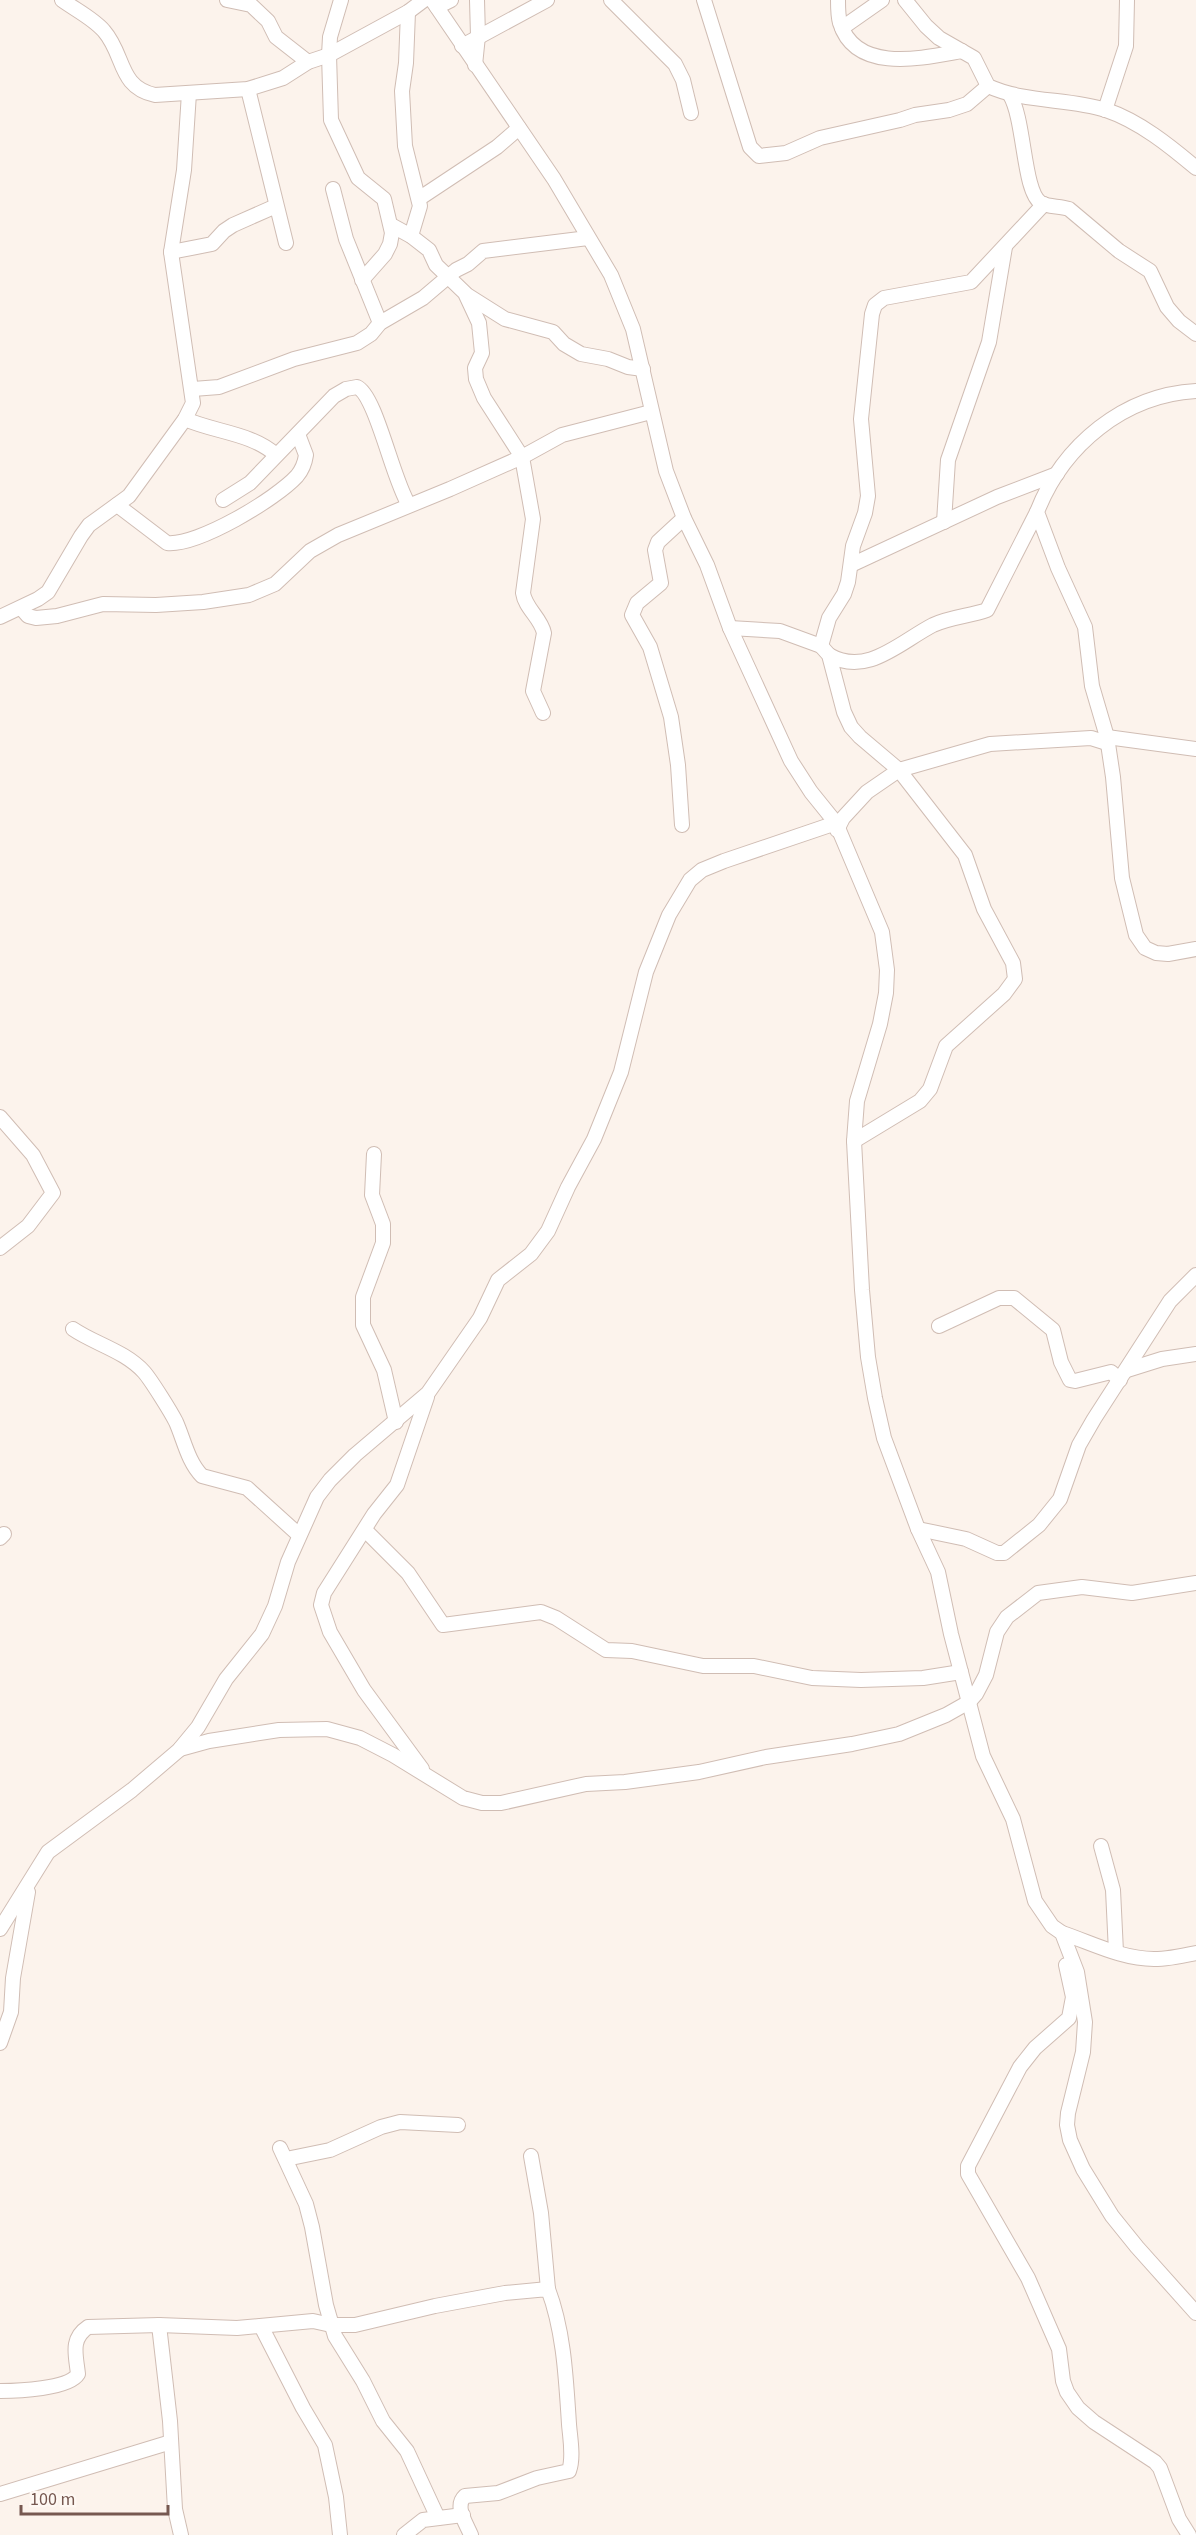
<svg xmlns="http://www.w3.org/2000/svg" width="1196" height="2535" viewBox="0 0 1196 2535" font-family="'Source Sans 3',sans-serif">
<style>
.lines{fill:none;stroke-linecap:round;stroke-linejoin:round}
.minor-casing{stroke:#d0bdb4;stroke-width:16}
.minor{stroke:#fff;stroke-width:14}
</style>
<rect width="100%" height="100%" fill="#fcf3ec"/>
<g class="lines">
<g class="minor-casing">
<g id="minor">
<path d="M 62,0 C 76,10 94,19 104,31 C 125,55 118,87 155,95 L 248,89 L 283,78 L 308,62 L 329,55 L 408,12 L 424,0"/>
<polyline points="227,0 251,5 268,21 276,37 308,62"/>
<polyline points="341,0 330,37 329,55 331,120 358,178 384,199 392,233 390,244 385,254 362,280"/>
<polyline points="432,0 554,179 611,275 633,329 666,471 684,518 707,565 730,628 791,761 811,792 836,823 882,932 887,970 886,993 880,1024 857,1101 854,1141 862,1290 868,1357 875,1398 884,1438 918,1529 938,1572 951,1634 983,1756 1013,1819 1035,1901 1052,1926 1062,1933 1077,1972 1085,2022 1083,2052 1068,2113 1067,2125 1070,2140 1083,2169 1112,2216 1137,2247 1196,2313"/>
<polyline points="611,0 675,64 683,80 691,113"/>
<polyline points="704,0 750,147 759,156 786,153 820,138 900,120 915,115 949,110 967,104 988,86"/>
<path d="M 838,0 C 838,8 838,16 840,23 C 856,74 923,58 962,51"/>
<path d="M 905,0 L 926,26 L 939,38 L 974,58 L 988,86 C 1025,103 1068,98 1106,110 C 1139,121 1170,146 1196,168"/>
<polyline points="437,7 451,0"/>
<polyline points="408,12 406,63 402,91 405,146 420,206 411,236"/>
<polyline points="842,28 882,0"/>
<polyline points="462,46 547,0"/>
<polyline points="475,65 478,36 477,0"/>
<polyline points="248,89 286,243"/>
<path d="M 1010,95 C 1025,120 1023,192 1041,203 C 1048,207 1060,206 1069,209 L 1119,251 L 1150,271 L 1167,307 L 1179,321 L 1196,334"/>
<polyline points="1105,110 1126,46 1127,0"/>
<polyline points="333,189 346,239 380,323"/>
<polyline points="420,198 497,147 519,128"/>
<path d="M 391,225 L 411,236 L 429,250 L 436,265 L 465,293 L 479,323 L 482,353 L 475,368 L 476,379 L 484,398 L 522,457 L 533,519 L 523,593 C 525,608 541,618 544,633 L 533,691 L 543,713"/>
<polyline points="171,252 212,244 224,231 233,225 276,206"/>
<polyline points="467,295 505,319 553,332 564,344 581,354 608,359 628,367 643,369"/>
<polyline points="193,389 219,387 294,359 357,343 371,334 380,323 423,298 456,270 468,264 483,251 588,238"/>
<path d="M 1196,391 C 1124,395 1063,445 1037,512 L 1058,568 L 1085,627 L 1092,686 L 1107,737 L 1113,777 L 1122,878 L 1136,935 L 1145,948 L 1156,953 L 1168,954 L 1196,949"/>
<path d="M 185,419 C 214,432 252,433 276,455"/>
<path d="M 223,500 L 250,483 L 334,396 L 346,389 L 357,387 C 376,395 393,481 409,505"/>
<path d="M 117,505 L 167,543 C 198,546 276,499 297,476 C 302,470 305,462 306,455 L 298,434"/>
<polyline points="944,522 948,460 989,342 1005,247"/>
<polyline points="851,565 997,497 1057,474"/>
<polyline points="21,608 28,616 36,618 57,616 103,604 156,605 203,602 249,595 275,584 310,551 338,535 450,489 522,457 562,435 651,412"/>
<polyline points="0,617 38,599 48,592 81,536 89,525 129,496 185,419 193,403 171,252 184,170 189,93"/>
<polyline points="730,628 780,631 821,646 829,655 844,712 851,727 860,737 899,770 965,855 984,909 1013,963 1015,979 1004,994 946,1046 930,1089 920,1101 854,1141"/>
<polyline points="821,646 829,618 844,594 848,582 853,546 865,513 868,496 861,419 872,314 875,305 884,298 971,282 1044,204"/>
<path d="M 829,655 C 867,677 900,642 933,625 C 950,617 970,616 987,610 L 1037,512"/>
<polyline points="1107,737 1196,749"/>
<polyline points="682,825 678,765 671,717 650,647 632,615 637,603 661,583 655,550 658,542 684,518"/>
<polyline points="837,830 843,818 867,792 899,770 990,744 1091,738 1107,743"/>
<polyline points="0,1117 33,1155 53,1193 28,1226 0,1248"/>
<polyline points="374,1154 372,1195 383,1224 383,1243 363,1297 363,1325 384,1370 396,1422"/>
<polyline points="939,1326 999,1298 1014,1298 1053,1330 1061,1362 1070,1380 1075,1381 1111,1372 1120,1380"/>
<path d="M 73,1329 C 95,1344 125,1351 144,1372 C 151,1380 171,1412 176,1422 C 184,1440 188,1462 202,1476 L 247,1488 L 299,1535"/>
<polyline points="1127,1370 1162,1359 1196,1354"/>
<polyline points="918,1529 966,1539 997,1553 1004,1553 1039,1525 1060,1499 1079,1445 1094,1419 1170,1301 1196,1275"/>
<polyline points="365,1530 408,1573 443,1625 541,1612 556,1618 606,1650 632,1651 703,1666 754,1666 812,1678 861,1680 923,1678 961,1672"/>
<polyline points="0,1538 4,1534"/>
<polyline points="180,1749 209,1741 279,1730 327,1729 360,1738 393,1755 463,1798 482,1803 501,1803 586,1784 625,1782 699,1772 766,1757 852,1744 899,1734 946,1715 969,1702 976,1694 986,1675 997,1632 1007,1617 1038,1593 1082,1587 1132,1593 1196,1583"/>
<polyline points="422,1769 364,1690 330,1632 321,1605 324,1593 374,1514 397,1485 427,1397"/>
<polyline points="1101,1846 1113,1890 1116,1952"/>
<polyline points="0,1929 48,1852 132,1790 179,1750 198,1727 226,1679 262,1634 275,1606 288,1562 317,1497 330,1480 355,1455 428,1393 480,1318 498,1280 531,1254 548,1231 568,1187 594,1139 621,1072 646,972 669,915 690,880 702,870 724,861 836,823"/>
<path d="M 1062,1933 C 1092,1943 1122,1959 1154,1959 C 1168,1959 1182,1956 1196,1953"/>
<polyline points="1066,1965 1073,1997 1069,2018 1035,2048 1020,2067 968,2166 968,2174 1028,2278 1059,2349 1063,2381 1067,2392 1078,2408 1094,2422 1155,2462 1160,2468 1179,2519 1189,2535"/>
<polyline points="0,2043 11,2012 13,1978 28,1892"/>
<polyline points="280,2148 306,2204 312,2227 326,2305 335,2336 363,2381 383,2421 407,2451 438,2518"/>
<polyline points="531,2156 541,2213 548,2289"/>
<polyline points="286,2159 330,2150 381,2127 400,2122 458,2125"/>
<polyline points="159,2325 170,2421 175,2509 181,2535"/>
<polyline points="261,2326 303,2408 325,2445 336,2497 340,2535"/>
<path d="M 0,2391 C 17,2391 69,2389 78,2374 C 76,2355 70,2339 88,2327 L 159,2325 L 237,2328 L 313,2321 L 331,2325 L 355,2325 L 435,2306 L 505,2293 L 548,2289 C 564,2331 566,2379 569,2424 C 570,2438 574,2457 569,2471 L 537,2478 L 498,2493 L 465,2496 C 454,2506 466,2523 471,2535"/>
<polyline points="0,2494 171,2442"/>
<polyline points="404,2535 423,2520 463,2515"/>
</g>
</g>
<use href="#minor" class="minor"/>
</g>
<path d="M21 2505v9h147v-9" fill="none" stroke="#765850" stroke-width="3"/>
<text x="30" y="2505" font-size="18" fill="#765850" stroke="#fef8f3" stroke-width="4.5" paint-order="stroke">100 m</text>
</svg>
